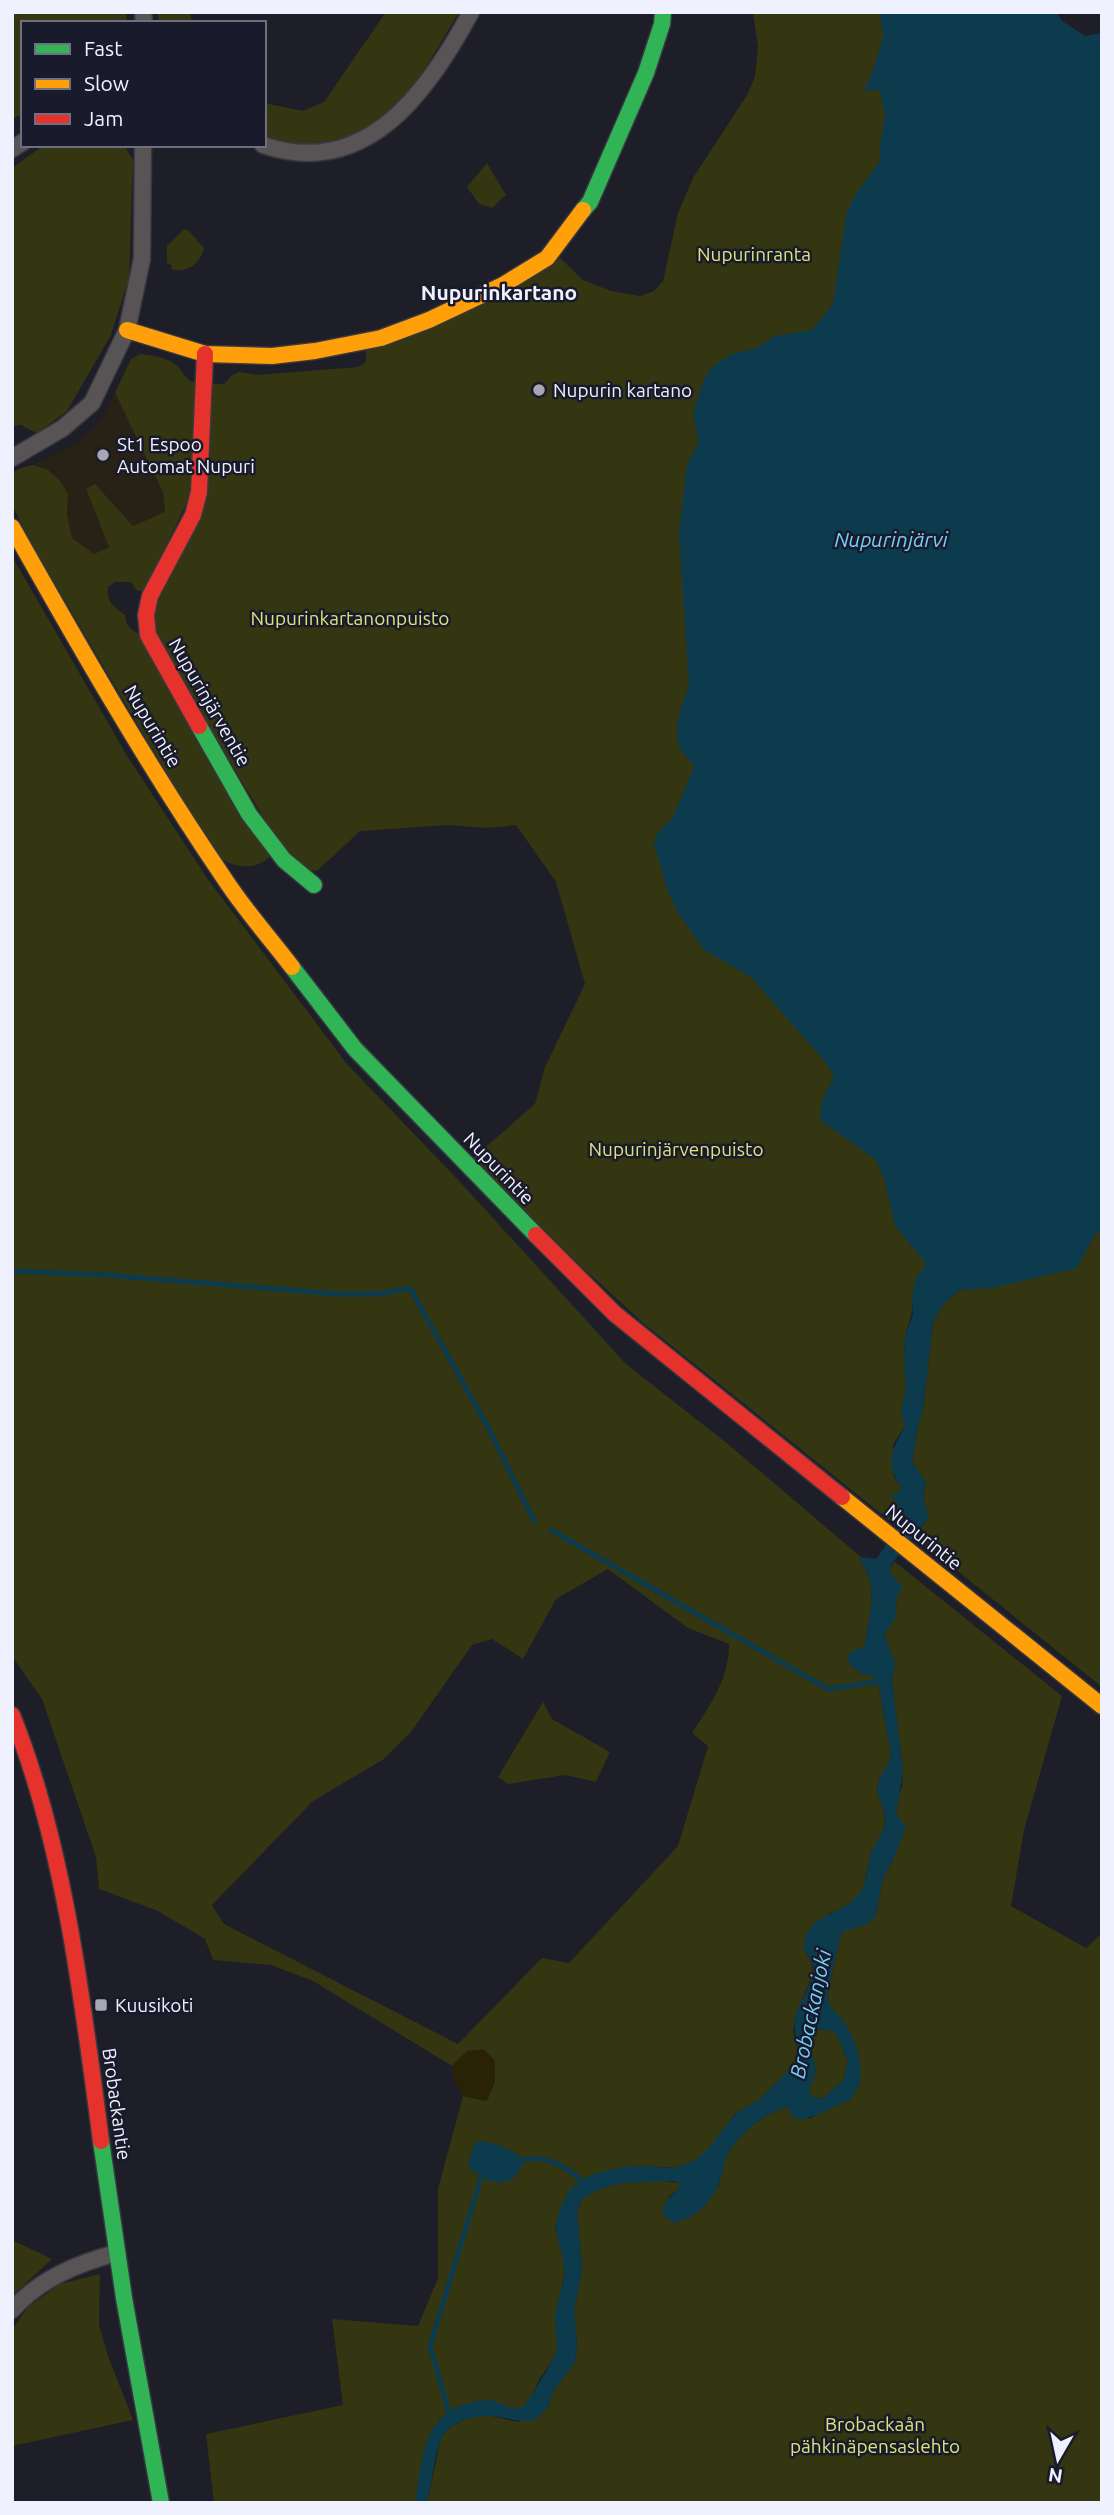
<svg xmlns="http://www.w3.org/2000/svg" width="1114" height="2515" viewBox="0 0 1114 2515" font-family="Ubuntu,sans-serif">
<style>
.commercial{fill:#282115}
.green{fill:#333611;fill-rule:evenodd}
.sand{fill:#292207}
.water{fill:#0d3b4e;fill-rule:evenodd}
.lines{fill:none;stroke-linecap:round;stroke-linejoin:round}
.stream{stroke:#0d3b4e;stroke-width:5}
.street-casing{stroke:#373840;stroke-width:19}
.fast-casing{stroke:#373840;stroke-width:19}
.slow-casing{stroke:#373840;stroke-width:19}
.jam-casing{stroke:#373840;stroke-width:19}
.street{stroke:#585456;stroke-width:16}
.fast{stroke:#30b455;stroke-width:16}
.slow{stroke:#ff9f0a;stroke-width:16}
.jam{stroke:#e5322d;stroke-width:16}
.poi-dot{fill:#a6a7b3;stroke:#191a2b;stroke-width:2.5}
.labels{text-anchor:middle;stroke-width:5;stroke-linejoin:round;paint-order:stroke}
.park-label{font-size:19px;fill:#dbe478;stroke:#191a2b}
.poi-label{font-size:19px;fill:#f0f1fe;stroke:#191a2b;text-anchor:start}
.street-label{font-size:19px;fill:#f0f1fe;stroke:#191a2b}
.neighbourhood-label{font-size:21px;font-weight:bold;fill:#f0f1fe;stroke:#191a2b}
.water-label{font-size:21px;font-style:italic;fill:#74d0fa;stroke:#191a2b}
</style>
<rect width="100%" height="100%" fill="#1d1e27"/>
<polygon class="commercial" points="115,393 163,492 166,512 133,526 95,485 86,489 109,547 94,554 72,538 67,514 68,494 33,465 79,442 103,417"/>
<g class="green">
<polygon points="12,12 126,12 127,23 23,23 23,114 12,119"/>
<polygon points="157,12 190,12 192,23 159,23"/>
<polygon points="386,12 459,12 414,87 374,127 337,144 304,146 264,139 264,103 303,111 324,102"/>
<path d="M 753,12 L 915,12 L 1102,1187 L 1102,1687 L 915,1537 L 929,1517 L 923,1500 L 926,1482 L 912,1462 L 917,1430 L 923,1409 L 933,1322 L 944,1303 L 959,1291 L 912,1300 C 913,1317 908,1323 905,1338 C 903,1355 907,1371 906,1388 C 905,1404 900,1408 905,1425 L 893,1445 L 894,1477 L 901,1486 L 897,1504 L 905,1519 L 899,1528 L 642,1322 L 569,1255 L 472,1159 L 535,1104 L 545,1067 L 585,984 L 556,882 L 516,825 L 488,828 L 448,825 L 360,831 L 317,871 L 304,870 L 285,853 L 155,637 L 156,605 L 196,528 L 212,384 L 224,384 L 231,376 L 239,372 L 257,375 L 358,367 L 366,362 L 366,349 L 558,256 L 583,280 L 611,291 L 640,296 L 654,291 L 663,281 L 678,213 L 693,178 L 747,95 L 755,77 L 758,47 Z"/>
<polygon points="44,145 124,145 133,160 129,278 111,335 67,411 37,433 21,425 12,426 12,168"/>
<polygon points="487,163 506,195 492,208 479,204 467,187"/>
<path d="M 184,229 L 188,230 L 204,248 C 200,263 188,274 171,269 L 172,265 L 167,263 L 167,246 Z"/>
<path d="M 140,354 C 151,355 166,357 175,364 C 183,370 184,380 196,383 L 192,492 L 144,592 L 136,590 L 131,582 L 115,582 L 108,587 C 106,602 114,607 125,615 C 126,627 131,630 141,635 L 270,857 C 256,869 239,869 223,860 L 173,785 L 34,548 L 12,505 L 12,473 L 21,468 L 33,465 L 48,470 L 60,481 L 68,494 L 67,514 L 72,538 L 94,554 L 109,547 L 86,489 L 95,484 L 133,526 L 165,512 L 163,492 L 115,393 L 131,359 Z"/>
<path d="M 12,556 L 126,754 L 207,878 L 347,1064 L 462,1184 L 626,1364 L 728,1444 L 861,1557 L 860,1560 C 881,1591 868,1612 865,1646 L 847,1659 C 853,1671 862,1674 874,1677 L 879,1687 L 891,1755 L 889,1766 L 880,1777 L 877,1787 L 885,1817 L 883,1834 L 871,1852 L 863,1888 L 854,1901 L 844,1909 L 829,1913 L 804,1949 L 812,1963 L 812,1976 L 796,2015 L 793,2030 L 797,2047 L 797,2059 L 789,2071 L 759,2100 L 735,2114 L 708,2151 L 696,2160 L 676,2168 L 641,2166 L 606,2171 L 577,2184 L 569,2193 L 555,2227 L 564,2256 L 564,2275 L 555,2320 L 558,2344 L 555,2356 L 539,2380 L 528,2403 L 521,2408 L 509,2408 L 493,2401 L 439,2419 L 415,2503 L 214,2503 L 206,2434 L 343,2405 L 332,2319 L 418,2326 L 438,2278 L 438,2189 L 463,2096 L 487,2101 L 468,2051 L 452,2066 L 313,1981 L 271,1965 L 213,1960 L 205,1939 L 158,1911 L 99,1889 L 96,1857 L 42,1699 L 12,1656 ZM 608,1569 L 688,1628 L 729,1644 C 729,1679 710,1705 692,1733 L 708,1746 L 678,1846 L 569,1963 L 542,1958 L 458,2044 L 224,1924 L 212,1905 L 313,1801 L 384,1759 L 411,1732 L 472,1645 L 492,1639 L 523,1659 L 556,1599 Z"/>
<path d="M 894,1561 L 1062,1696 L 1024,1830 L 1011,1906 L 1086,1948 L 1102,1933 L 1102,2503 L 427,2503 L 441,2437 L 452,2426 L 473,2416 L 492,2416 L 518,2422 L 549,2406 L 552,2393 L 575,2362 L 577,2344 L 574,2312 L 582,2269 L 577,2211 L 582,2199 L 597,2190 L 621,2183 L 654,2180 L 681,2183 L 679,2189 L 667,2198 L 719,2185 C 721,2175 723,2162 728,2153 C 740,2134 767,2110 789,2107 L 810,2119 L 826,2109 L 850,2100 L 860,2083 L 842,2020 L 829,2006 L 827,1996 L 841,1933 L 876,1915 L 883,1878 L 893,1860 L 897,1799 L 902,1787 L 903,1771 L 892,1680 L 895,1662 L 884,1635 C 900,1609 899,1600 889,1572 Z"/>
<polygon points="543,1702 552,1719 610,1752 596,1782 565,1775 508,1784 498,1777"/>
<path d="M 819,2029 L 832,2031 L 837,2035 L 848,2061 L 843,2081 L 822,2099 L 812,2097 L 809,2091 C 810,2085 814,2080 815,2074 C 818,2058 804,2051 813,2032 Z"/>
<polygon points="12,2240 52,2259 12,2296"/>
<polygon points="100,2274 99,2325 108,2356 133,2420 12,2446 12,2330 28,2307 60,2284"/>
</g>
<polygon class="sand" points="484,2049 495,2061 495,2082 487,2101 463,2096 454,2081 452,2066 467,2051"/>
<g class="water">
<path d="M 880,12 L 1057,12 L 1062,21 L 1085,36 L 1102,33 L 1102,1229 L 1094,1236 L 1077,1268 L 992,1288 L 960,1290 L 944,1303 L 933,1322 L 923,1409 L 917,1430 L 912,1462 L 926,1482 L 923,1500 L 929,1517 L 892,1563 L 889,1572 L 903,1588 L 897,1595 L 895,1618 L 884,1635 L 895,1662 L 892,1680 L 903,1771 L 896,1814 L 906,1827 L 893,1860 L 883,1878 L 876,1915 L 869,1923 L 841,1933 L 827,1996 C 829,2007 834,2010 841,2018 C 854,2034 863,2061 860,2080 C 859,2087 854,2094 850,2100 C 834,2106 815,2118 799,2120 L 791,2115 L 789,2107 C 767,2110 740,2134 728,2153 C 724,2160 723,2171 720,2179 C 714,2202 696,2217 674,2223 L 664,2216 C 660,2198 676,2197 681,2184 L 674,2181 L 621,2183 L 597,2190 L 582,2199 L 577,2211 L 582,2269 L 574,2312 L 577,2344 L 575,2362 L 552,2393 L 549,2406 L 535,2420 C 514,2423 506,2416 487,2416 C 472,2416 448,2423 441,2439 C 435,2453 431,2486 427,2503 L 415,2503 C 422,2466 420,2419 463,2405 C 472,2402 484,2398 494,2401 C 504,2404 512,2412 523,2406 C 527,2404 551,2364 554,2357 C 560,2345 555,2334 555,2321 C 555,2305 563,2290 564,2274 C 566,2257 557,2244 556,2228 C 555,2219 563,2201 568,2193 C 582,2172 617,2167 640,2166 C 652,2165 666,2170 677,2167 C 708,2160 715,2135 735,2115 C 740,2109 750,2106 757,2101 C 765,2095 793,2068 796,2059 C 801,2046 792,2032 795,2018 C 799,2001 817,1980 812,1963 C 811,1958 806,1953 804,1949 C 806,1910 842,1919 860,1892 C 868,1880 867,1863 872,1850 C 878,1838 886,1830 885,1816 C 883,1805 876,1795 878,1784 C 880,1773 889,1766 891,1755 L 879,1687 L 874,1677 C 862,1674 853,1671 847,1659 L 850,1652 L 865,1646 C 868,1612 881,1591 860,1560 L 861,1557 L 876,1559 L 905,1519 L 892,1495 L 900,1491 L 901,1486 C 882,1460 894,1450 905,1425 L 901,1412 L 906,1387 L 904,1363 L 905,1336 L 913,1315 L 912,1300 L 915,1280 L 926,1264 L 895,1226 L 884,1177 L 875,1159 L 820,1120 L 822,1101 L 834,1076 L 826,1063 L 751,977 L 704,950 L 677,911 L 667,889 L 654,843 L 657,834 L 673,817 L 694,767 C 690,760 684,755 680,749 C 672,732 682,702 689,686 L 679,533 L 687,465 L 699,442 L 693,413 L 704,379 L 711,368 L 729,355 L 756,348 L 775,336 L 812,330 L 833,304 L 846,215 L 855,195 L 880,161 L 880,146 L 885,115 L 880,90 L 864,91 L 872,73 L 883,38 ZM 819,2029 L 832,2031 L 837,2035 L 848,2061 L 843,2081 L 822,2099 L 812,2097 L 809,2091 C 810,2085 814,2080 815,2074 C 818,2058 804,2051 813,2032 Z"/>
<path d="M 479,2141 C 493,2142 514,2150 524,2160 C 513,2192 492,2186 469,2168 L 469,2161 L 474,2145 Z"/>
</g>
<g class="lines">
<g class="stream">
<polyline points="12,1271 106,1275 339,1294 377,1294 410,1288 490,1431 534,1521"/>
<polyline points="551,1530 828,1689 883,1681"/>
<path d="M 520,2161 C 545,2152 568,2168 586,2184"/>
<polyline points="450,2416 430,2346 481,2178 485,2176"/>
</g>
<g class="street-casing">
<g id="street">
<polyline points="143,12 144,23"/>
<path d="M 263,145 C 366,180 428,92 471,12"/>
<polyline points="12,149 23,142"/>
<polyline points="12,458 63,428 92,403 127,330 142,259 143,145"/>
<path d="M 12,2310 C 40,2279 76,2264 116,2253"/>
</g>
</g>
<g class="fast-casing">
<g id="fast">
<polyline points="583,210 590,202 646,73 662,24 663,12"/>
<polyline points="199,726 249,814 284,860 314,885"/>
<polyline points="292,967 355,1049 536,1235"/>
<polyline points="101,2141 124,2298 161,2503"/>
</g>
</g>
<g class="slow-casing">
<g id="slow">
<polyline points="127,330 205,354 272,356 315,351 381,338 429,320 503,285 547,258 583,210"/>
<path d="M 12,527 C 79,646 147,765 224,878 C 244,909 269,937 292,967"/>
<polyline points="842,1497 1102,1706"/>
</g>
</g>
<g class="jam-casing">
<g id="jam">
<polyline points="199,726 148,635 146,615 150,596 193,515 199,492 205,354"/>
<polyline points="536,1235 615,1314 842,1497"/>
<path d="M 12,1715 C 64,1844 83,2003 101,2141"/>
</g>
</g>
<use href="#street" class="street"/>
<use href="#fast" class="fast"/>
<use href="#slow" class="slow"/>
<use href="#jam" class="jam"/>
</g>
<g class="poi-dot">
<circle cx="539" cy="390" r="7"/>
<circle cx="103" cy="455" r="7"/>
<rect x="94" y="1998" width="14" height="14" rx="3.5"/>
</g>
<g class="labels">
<g class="park-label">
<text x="754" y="261">Nupurinranta</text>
<text x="350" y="625">Nupurinkartanonpuisto</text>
<text x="676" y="1156">Nupurinjärvenpuisto</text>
<text x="875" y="2431">Brobackaån<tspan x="875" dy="22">pähkinäpensaslehto</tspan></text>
</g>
<g class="poi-label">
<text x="553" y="397">Nupurin kartano</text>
<text x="117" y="451">St1 Espoo<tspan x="117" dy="22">Automat Nupuri</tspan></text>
<text x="115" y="2012">Kuusikoti</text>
</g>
<g class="street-label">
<text transform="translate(210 702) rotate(60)" y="7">Nupurinjärventie</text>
<text transform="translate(153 726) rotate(59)" y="7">Nupurintie</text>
<text transform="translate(499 1168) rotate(46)" y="7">Nupurintie</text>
<text transform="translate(924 1537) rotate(39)" y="7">Nupurintie</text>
<text transform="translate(117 2104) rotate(82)" y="7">Brobackantie</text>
</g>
<g class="neighbourhood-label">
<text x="499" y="300">Nupurinkartano</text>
</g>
<g class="water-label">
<text x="891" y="547">Nupurinjärvi</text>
<text transform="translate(811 2014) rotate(-78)" y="7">Brobackanjoki</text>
</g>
</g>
<rect width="1114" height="2515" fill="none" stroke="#f0f1fe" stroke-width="28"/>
<rect x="21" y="21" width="245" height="126" fill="#191a2b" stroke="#6f707f" stroke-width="2"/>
<rect x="35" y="44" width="35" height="10" fill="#30b455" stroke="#6f707f" stroke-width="2"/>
<text x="84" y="56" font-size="21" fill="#f0f1fe">Fast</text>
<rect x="35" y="79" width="35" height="10" fill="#ff9f0a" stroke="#6f707f" stroke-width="2"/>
<text x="84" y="91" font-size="21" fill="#f0f1fe">Slow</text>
<rect x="35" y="114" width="35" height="10" fill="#e5322d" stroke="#6f707f" stroke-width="2"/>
<text x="84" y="126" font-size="21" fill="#f0f1fe">Jam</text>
<g transform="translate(1058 2459) rotate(189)" stroke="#191a2b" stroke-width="5" paint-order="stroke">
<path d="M0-5L12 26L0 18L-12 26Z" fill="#f0f1fe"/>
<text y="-10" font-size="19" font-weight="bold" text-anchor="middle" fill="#f0f1fe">N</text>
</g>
</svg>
